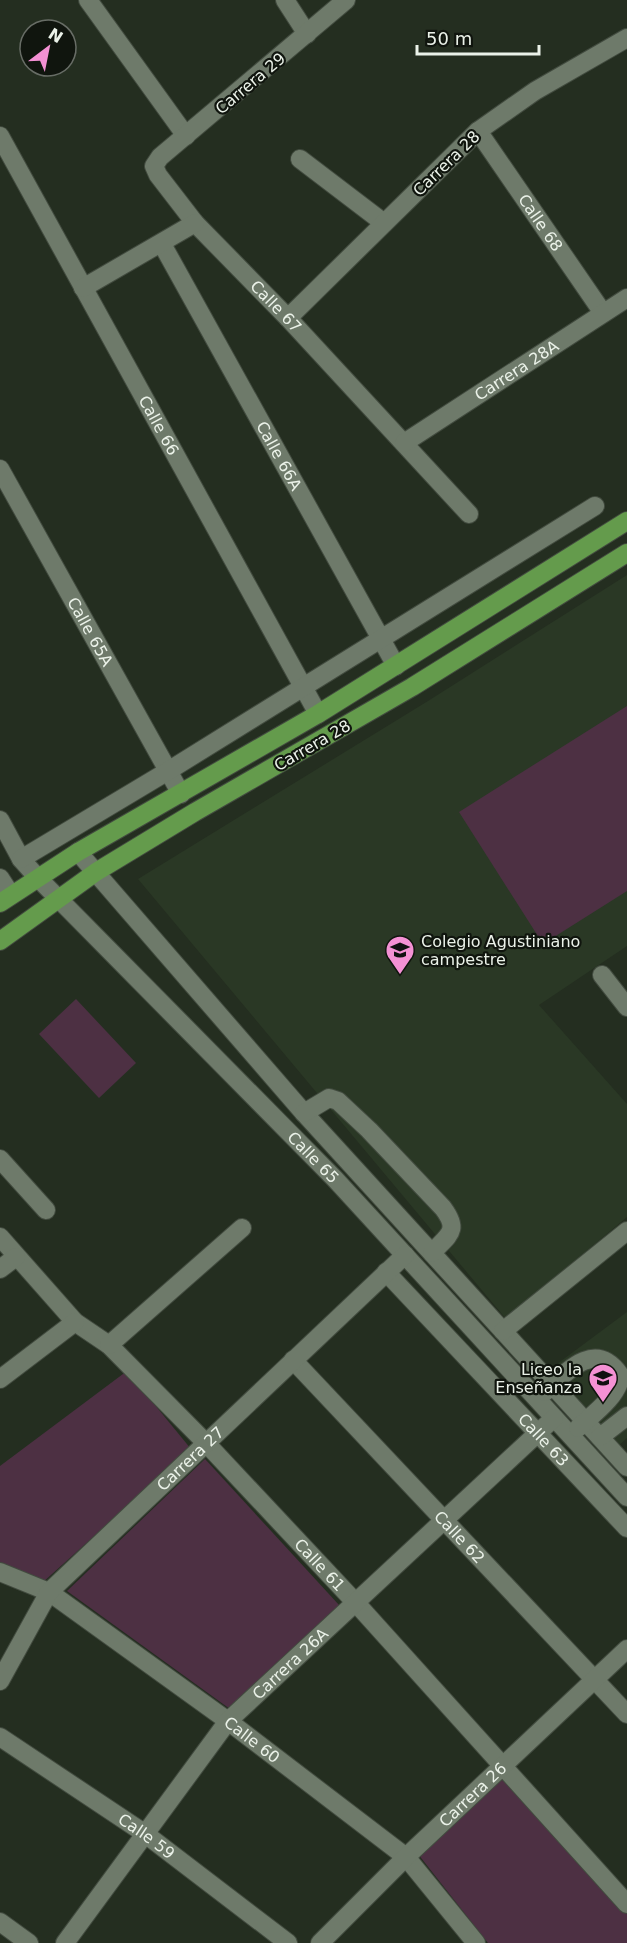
<svg xmlns="http://www.w3.org/2000/svg" width="627" height="1943" viewBox="0 0 627 1943" font-family="'DejaVu Sans',sans-serif">
<style>
.built{fill:#2a3825}
.green{fill:#4d3043}
.lines{fill:none;stroke-linecap:round;stroke-linejoin:round}
.minor-casing{stroke:#424b3f;stroke-width:20}
.major-casing{stroke:#424b3f;stroke-width:20}
.minor{stroke:#6e7a6a;stroke-width:18}
.major{stroke:#649b4c;stroke-width:18}
.labels{text-anchor:middle;stroke-width:4.5;stroke-linejoin:round;paint-order:stroke}
.street-label{font-size:16px;fill:#ebf2e9;stroke:#10150e}
.poi-label{font-size:16px;fill:#ebf2e9;stroke:#10150e;text-anchor:start}
</style>
<rect width="100%" height="100%" fill="#242e20"/>
<g class="built">
<polygon points="627,575 627,946 539,1005 627,1104 627,1217 506,1319 138,879 428,701"/>
<polygon points="627,1312 627,1438 618,1446 549,1370"/>
</g>
<g class="green">
<polygon points="627,706 627,891 543,944 459,812"/>
<polygon points="76,999 136,1063 99,1098 39,1034"/>
<polygon points="127,1371 191,1449 42,1583 0,1567 0,1466"/>
<polygon points="205,1459 339,1605 230,1709 67,1591"/>
<polygon points="503,1773 627,1911 627,1943 488,1943 418,1854"/>
</g>
<g class="lines">
<g class="minor-casing">
<g id="minor">
<polyline points="88,0 186,136"/>
<polyline points="285,0 307,34"/>
<path id="s1" d="M 346,0 L 160,157 L 154,166 L 158,175 L 195,223 L 288,318 L 469,514"/>
<path id="s2" d="M 478,131 L 603,313"/>
<path id="s3" d="M 0,136 L 318,714"/>
<polyline points="300,159 384,223"/>
<path id="s4" d="M 162,244 L 396,666"/>
<polyline points="83,288 195,223"/>
<polyline points="288,318 478,131 535,91 627,38"/>
<path id="s5" d="M 404,443 L 627,298"/>
<path id="s6" d="M 0,469 L 181,794"/>
<path id="s7" d="M 0,820 L 21,859 L 37,877 L 335,1179 L 627,1497"/>
<polyline points="78,852 304,1113 627,1467"/>
<polyline points="21,859 168,771 595,506"/>
<polyline points="0,878 11,895"/>
<polyline points="602,975 627,1007"/>
<path d="M 304,1113 L 329,1098 L 338,1101 L 369,1130 L 443,1208 C 460,1231 449,1234 432,1253"/>
<polyline points="0,1159 46,1210"/>
<path id="s8" d="M 0,1237 L 75,1322 L 109,1345 L 206,1443 L 356,1603 L 627,1904"/>
<polyline points="0,1269 16,1257"/>
<path id="s9" d="M 386,1272 L 627,1528"/>
<polyline points="503,1331 627,1231"/>
<polyline points="109,1345 242,1228"/>
<path id="s10" d="M 293,1360 L 627,1714"/>
<polyline points="0,1379 75,1322"/>
<path d="M 545,1392 C 567,1371 595,1339 620,1375 C 621,1394 591,1416 578,1428"/>
<polyline points="600,1437 627,1416"/>
<path id="s11" d="M 0,1572 L 49,1592 L 228,1721 L 406,1857 L 476,1943"/>
<path id="s12" d="M 0,1681 L 49,1592 L 405,1255"/>
<path id="s13" d="M 0,1737 L 144,1833 L 288,1943"/>
<polyline points="0,1922 29,1943"/>
<path id="s14" d="M 65,1943 L 228,1721 L 554,1418"/>
<path id="s15" d="M 320,1943 L 406,1857 L 627,1649"/>
</g>
</g>
<g class="major-casing">
<g id="major">
<polyline points="0,903 78,852 318,714 627,521"/>
<polyline points="0,941 96,872 195,812 412,687 627,553"/>
</g>
</g>
<use href="#minor" class="minor"/>
<use href="#major" class="major"/>
</g>
<defs>
<g id="school-pin" transform="scale(1.5)"><path d="M0 17L-7.5 6A9.5 9.5 0 1 1 7.5 6Z" fill="#f491d4" stroke="#10150e"/><path d="M0-5L7-2L0 1L-7-2ZM-4 1L0 2.5L4 1V4Q0 6-4 4Z" fill="#111"/></g>
</defs>
<g fill-rule="evenodd">
<use href="#school-pin" x="400" y="950"/>
<use href="#school-pin" x="603" y="1378"/>
</g>
<g class="labels">
<g class="street-label">
<text transform="translate(250 83) rotate(-40)" y="6">Carrera 29</text>
<text transform="translate(446 163) rotate(-44)" y="6">Carrera 28</text>
<text dy="6" stroke="none"><textPath href="#s2" startOffset="111">Calle 68</textPath></text>
<text dy="6" stroke="none"><textPath href="#s1" startOffset="441">Calle 67</textPath></text>
<text dy="6" stroke="none"><textPath href="#s5" startOffset="134">Carrera 28A</textPath></text>
<text dy="6" stroke="none"><textPath href="#s3" startOffset="330">Calle 66</textPath></text>
<text dy="6" stroke="none"><textPath href="#s4" startOffset="242">Calle 66A</textPath></text>
<text dy="6" stroke="none"><textPath href="#s6" startOffset="186">Calle 65A</textPath></text>
<text transform="translate(312 745) rotate(-30)" y="6">Carrera 28</text>
<text dy="6" stroke="none"><textPath href="#s7" startOffset="462">Calle 65</textPath></text>
<text dy="6" stroke="none"><textPath href="#s9" startOffset="230">Calle 63</textPath></text>
<text dy="6" stroke="none"><textPath href="#s12" startOffset="296">Carrera 27</textPath></text>
<text dy="6" stroke="none"><textPath href="#s10" startOffset="243">Calle 62</textPath></text>
<text dy="6" stroke="none"><textPath href="#s8" startOffset="459">Calle 61</textPath></text>
<text dy="6" stroke="none"><textPath href="#s14" startOffset="360">Carrera 26A</textPath></text>
<text dy="6" stroke="none"><textPath href="#s11" startOffset="304">Calle 60</textPath></text>
<text dy="6" stroke="none"><textPath href="#s15" startOffset="213">Carrera 26</textPath></text>
<text dy="6" stroke="none"><textPath href="#s13" startOffset="177">Calle 59</textPath></text>
</g>
<g class="poi-label">
<text x="421" y="947">Colegio Agustiniano<tspan x="421" dy="18">campestre</tspan></text>
<text x="582" y="1375" text-anchor="end">Liceo la<tspan x="582" dy="18">Enseñanza</tspan></text>
</g>
</g>
<g transform="translate(48 48) rotate(32)"><circle r="28" fill="#10150e" stroke="#686d66" stroke-width="1.5"/>
<path d="M0-4.5L10 22L0 15L-10 22Z" fill="#f491d4"/>
<text y="-9" font-size="16" font-weight="bold" text-anchor="middle" fill="#ebf2e9">N</text>
</g>
<path d="M417 45v9h122v-9" fill="none" stroke="#ebf2e9" stroke-width="3"/>
<text x="426" y="45" font-size="18" fill="#ebf2e9" stroke="#10150e" stroke-width="4.5" paint-order="stroke">50 m</text>
</svg>
